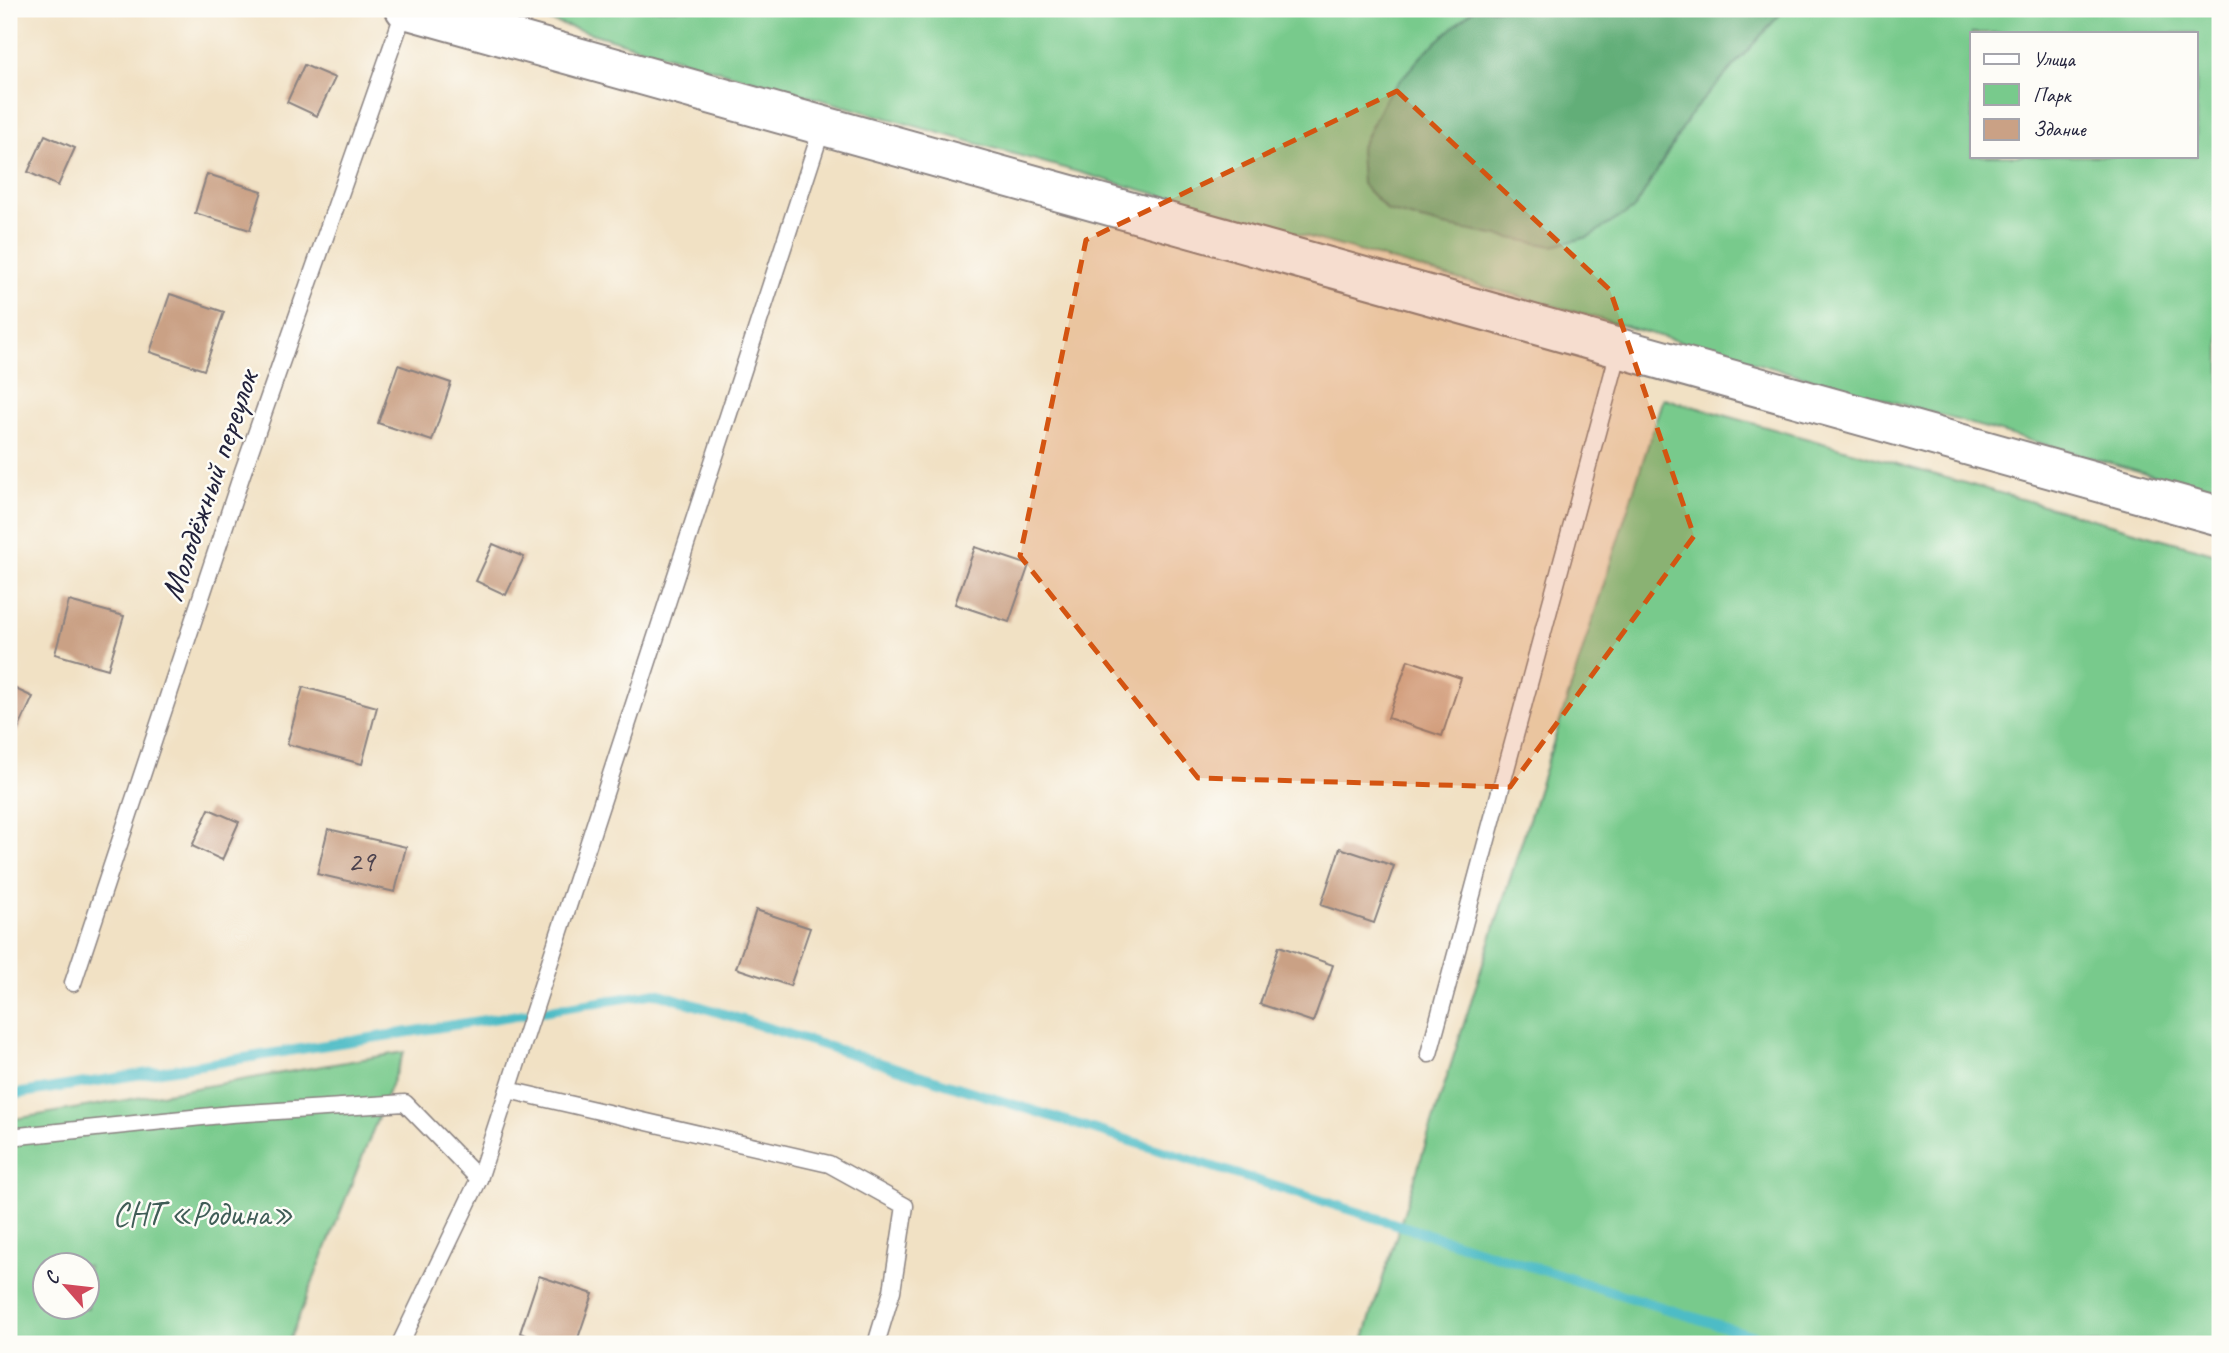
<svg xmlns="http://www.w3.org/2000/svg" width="2229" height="1353" viewBox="0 0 2229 1353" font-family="Caveat,sans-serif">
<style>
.green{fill:#78ca8c;stroke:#4d7664;stroke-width:2;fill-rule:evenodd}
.forest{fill:#62ae78;stroke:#42685a;stroke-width:2}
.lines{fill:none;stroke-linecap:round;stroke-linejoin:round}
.stream{stroke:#4ebcc6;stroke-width:10}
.building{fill:#caa185}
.service-casing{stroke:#8a8280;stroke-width:19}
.tertiary-casing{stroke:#8a8280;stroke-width:42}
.service{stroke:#fff;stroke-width:16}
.tertiary{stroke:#fff;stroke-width:38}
.marked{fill:#d45411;fill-opacity:0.2;stroke:#d45411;stroke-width:5;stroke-dasharray:14 9;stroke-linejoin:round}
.labels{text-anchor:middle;stroke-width:5;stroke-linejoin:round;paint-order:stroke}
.number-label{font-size:30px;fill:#4c424e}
.street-label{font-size:33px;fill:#22223b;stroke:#fdfcf7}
.park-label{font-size:33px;fill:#405d57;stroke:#fdfcf7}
</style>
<rect width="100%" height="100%" fill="#fdfcf7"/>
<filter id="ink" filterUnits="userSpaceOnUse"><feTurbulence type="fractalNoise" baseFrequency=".0143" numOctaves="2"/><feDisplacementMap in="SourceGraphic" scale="14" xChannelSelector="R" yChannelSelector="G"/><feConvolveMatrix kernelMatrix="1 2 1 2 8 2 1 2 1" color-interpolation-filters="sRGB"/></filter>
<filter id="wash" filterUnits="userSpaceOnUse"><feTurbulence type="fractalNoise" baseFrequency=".00686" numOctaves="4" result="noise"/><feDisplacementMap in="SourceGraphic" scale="28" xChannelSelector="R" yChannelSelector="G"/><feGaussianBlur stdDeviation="1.57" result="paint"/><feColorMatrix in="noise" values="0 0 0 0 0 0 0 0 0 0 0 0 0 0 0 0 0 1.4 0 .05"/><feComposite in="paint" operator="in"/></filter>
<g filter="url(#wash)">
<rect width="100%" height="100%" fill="#f1e1c4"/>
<g class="green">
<path d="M 509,9 L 2220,9 L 2220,494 L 702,66 ZM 1972,33 L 2196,33 L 2196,156 L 1972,156 Z"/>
<polygon points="1663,398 2220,555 2220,1344 1362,1344"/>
<path d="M 404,1052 L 288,1344 L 9,1344 L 9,1120 ZM 46,1266 L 88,1266 L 88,1308 L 46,1308 Z"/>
</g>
<polygon class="forest" points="1474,9 1785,9 1692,112 1635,208 1588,237 1553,246 1444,226 1388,211 1362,184 1360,149 1387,95 1426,51"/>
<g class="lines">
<polyline class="stream" points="9,1095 657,993 1779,1344"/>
</g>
<g id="blocks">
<g class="building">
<polygon points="304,65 335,78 317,116 287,102"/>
<polygon points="45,135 75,148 58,186 28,172"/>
<polygon points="207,174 262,191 250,230 195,213"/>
<polygon points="170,294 224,312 204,370 150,352"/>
<polygon points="398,365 451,383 432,441 378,423"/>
<polygon points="493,544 524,557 506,595 476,581"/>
<polygon points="975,547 1029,565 1009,622 955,604"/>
<polygon points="69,601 124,616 108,669 55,654"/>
<polygon points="1408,660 1461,678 1442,736 1388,718"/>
<polygon points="9,686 33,697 16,734 9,731"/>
<polygon points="303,687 377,707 362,764 287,744"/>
<polygon points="209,809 239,822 222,860 192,846"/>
<polygon points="328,829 406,847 395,892 317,874"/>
<polygon points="1340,848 1394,866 1374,923 1321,905"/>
<polygon points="756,910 810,928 790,986 736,968"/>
<polygon points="1279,946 1333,965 1313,1022 1260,1004"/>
<polygon points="539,1276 593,1294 576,1344 552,1344 520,1333"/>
</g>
</g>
</g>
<g filter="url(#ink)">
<use href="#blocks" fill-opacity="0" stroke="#8a8280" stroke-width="2"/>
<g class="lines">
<g class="service-casing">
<g id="service">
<polyline points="73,983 242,474 405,9"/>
<polyline points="1429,1054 1620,347"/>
<polyline points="508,1090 829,1164 905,1206 892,1291 876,1344"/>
<polyline points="9,1137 231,1114 405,1103 479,1179 400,1344"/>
<polyline points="479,1179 823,125"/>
</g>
</g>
<g class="tertiary-casing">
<polyline id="tertiary" points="405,9 2220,516"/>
</g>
<use href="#service" class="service"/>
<use href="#tertiary" class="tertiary"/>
</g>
</g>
<path class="marked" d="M 1397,91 L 1610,290 L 1694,536 L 1510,787 L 1198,778 L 1020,556 L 1086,240 Z"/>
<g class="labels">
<g class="number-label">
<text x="361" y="871">29</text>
</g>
<g class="street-label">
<text transform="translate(208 485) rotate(-71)" y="12">Молодёжный переулок</text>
</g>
<g class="park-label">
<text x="203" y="1225">СНТ «Родина»</text>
</g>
</g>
<rect width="2229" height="1353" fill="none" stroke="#fdfcf7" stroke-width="35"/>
<rect x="1970" y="32" width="228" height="126" fill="#fdfcf7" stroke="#a5a5ac" stroke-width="2"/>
<rect x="1984" y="54" width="35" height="10" fill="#ffffff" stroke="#a5a5ac" stroke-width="2"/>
<text x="2033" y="66" font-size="21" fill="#22223b">Улица</text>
<rect x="1984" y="84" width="35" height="21" fill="#78ca8c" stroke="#a5a5ac" stroke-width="2"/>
<text x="2033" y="102" font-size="21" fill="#22223b">Парк</text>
<rect x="1984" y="119" width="35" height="21" fill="#caa185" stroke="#a5a5ac" stroke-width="2"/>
<text x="2033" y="136" font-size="21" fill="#22223b">Здание</text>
<g transform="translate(66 1286) rotate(298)"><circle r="33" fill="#fdfcf7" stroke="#a5a5ac" stroke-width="2"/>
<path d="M0-5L12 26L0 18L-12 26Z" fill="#d1495b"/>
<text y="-10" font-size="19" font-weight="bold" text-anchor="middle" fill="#22223b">С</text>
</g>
</svg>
